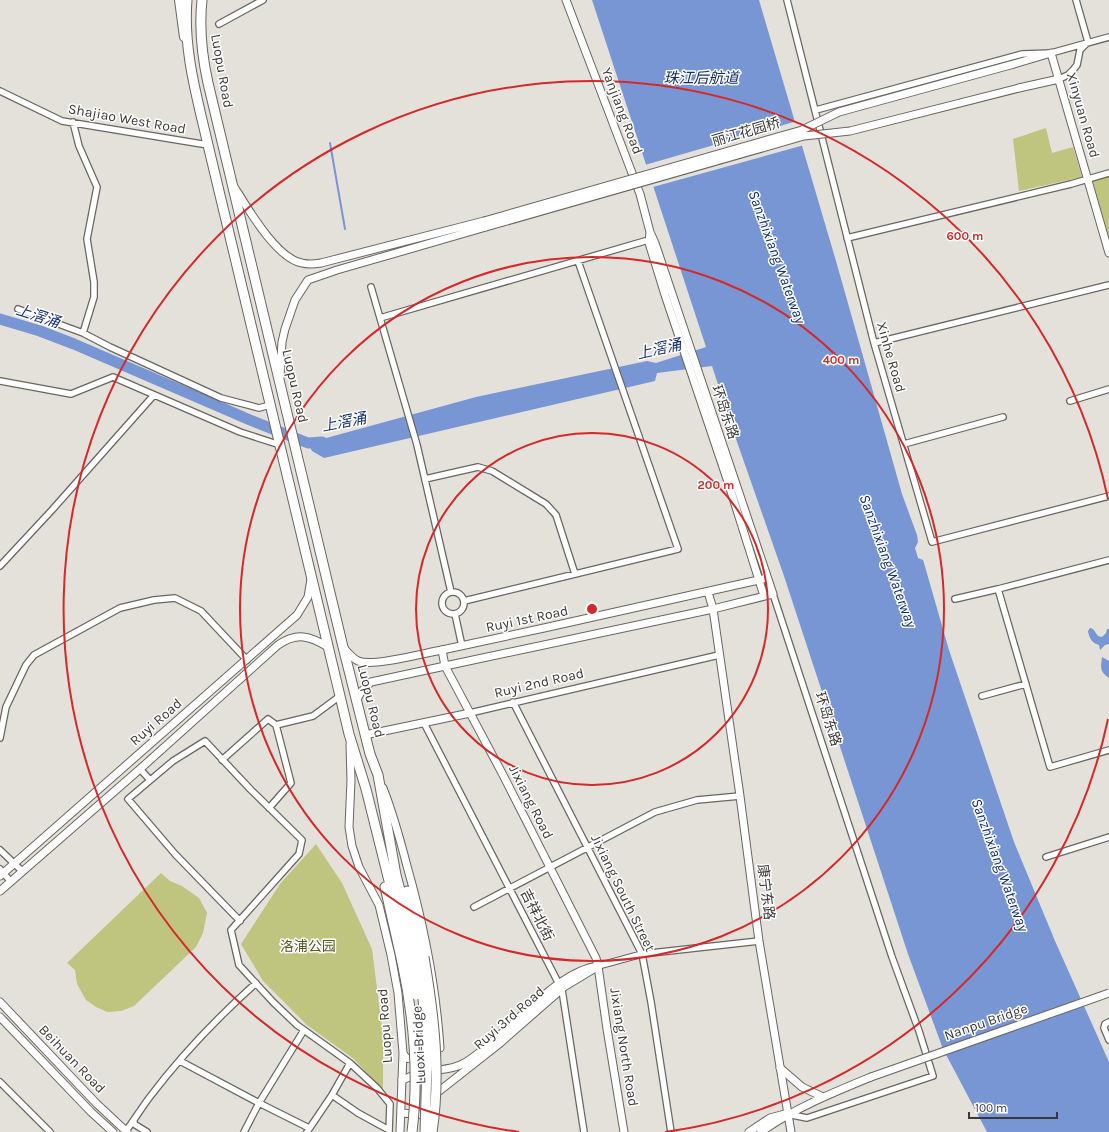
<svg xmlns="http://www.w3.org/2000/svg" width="1109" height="1132" viewBox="0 0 1109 1132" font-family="Karla,'Noto Sans SC',sans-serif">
<rect width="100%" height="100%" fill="#e4e1db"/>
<path fill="#bfc47e" d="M 1046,128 L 1052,153 L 1073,147 L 1082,177 L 1019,191 L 1013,139 Z
M 1109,173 L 1109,237 L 1092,178 Z
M 316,844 L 342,883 L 372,949 L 383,1036 L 383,1091 L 354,1059 L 307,1025 L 263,981 L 241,944 L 280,884 Z
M 161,873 L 170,881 L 182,886 L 199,898 L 207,913 L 203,933 L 196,947 L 134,1006 L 121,1011 L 107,1012 L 96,1007 L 86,1000 L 77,984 L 75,970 L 67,963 Z"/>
<path fill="#7896d4" d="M 592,0 L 759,0 L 836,261 L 902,494 L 917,535 L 918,542 L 915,548 L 918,558 L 923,560 L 924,563 L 949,650 L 1014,842 L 1055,941 L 1109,1062 L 1109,1132 L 987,1132 L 943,1049 L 908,954 L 784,576 L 736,439 L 712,366 L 657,373 L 655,381 L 324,458 L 312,451 L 308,443 L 476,397 L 647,361 L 656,363 L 706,347 Z
M 1090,628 L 1093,629 L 1098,636 L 1102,637 L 1106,633 L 1107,629 L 1109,629 L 1109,644 L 1105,645 L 1100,650 L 1099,645 C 1092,643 1089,638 1088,631 Z
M 1102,657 L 1109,661 L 1109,678 C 1099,671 1101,667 1102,657 Z"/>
<path fill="#e4e1db" d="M 797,121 L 804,145 L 653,187 L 645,165 Z"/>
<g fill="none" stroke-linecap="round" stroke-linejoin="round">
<path stroke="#7896d4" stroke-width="2" d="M 330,143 L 345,229"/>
<path stroke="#7896d4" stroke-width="11" d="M 0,319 L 40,331 L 74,344 L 250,420 L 308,443 L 322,442"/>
<g stroke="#696661" stroke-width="8">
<path id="minor" d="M 787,0 L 874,343 L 932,542 L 1109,496
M 1076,0 L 1088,42
M 219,24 L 263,0
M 1059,79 L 1068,75 L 1073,70 L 1077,65 L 1080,50 L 1086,44
M 0,91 L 62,121 L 208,145
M 816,110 L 1022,54 L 1051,53 L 1109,37
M 73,122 L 79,146 L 97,187 L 87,239 L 94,282 L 94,297 L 83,333
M 847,238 L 1071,184 L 1109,173
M 371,287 L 417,445 L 451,592
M 18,309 L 83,333 L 110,347 L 221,398 L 259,408 L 270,405
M 380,318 L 645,241
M 874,343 L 1109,285
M 0,381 L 71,394 L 113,377 L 240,432 L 280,445
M 1070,401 L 1109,389
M 904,444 L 1003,417
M 425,479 L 478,467 L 492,471 L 546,504 L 556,515 L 575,574
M 1109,560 L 998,589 L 1050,767 L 1109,750
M 0,566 L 52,510 L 154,395
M442 603a11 11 0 1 1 22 0a11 11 0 1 1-22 0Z
M 773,594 L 892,957 L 919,1031 L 933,1076 L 807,1118 L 787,1114
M 955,599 L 998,589
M 464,601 L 678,549 L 578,261
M 455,614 L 462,646
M 982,696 L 1026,684
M 513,702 L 642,954 L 651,1002 L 671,1132
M 470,713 L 719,655
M 424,723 L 562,990 L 584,1132
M 276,725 L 313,716 L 340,696
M 0,738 L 6,707 L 26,665 L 34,655 L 120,608 L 154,600 L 175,598 L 201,611 L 247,660
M 222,760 L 268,719 L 276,725 L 291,783 L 269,808
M 140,769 L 150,780
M 0,850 L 22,871
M 1046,857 L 1109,837
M 0,869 L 11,882
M 474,907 L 655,812 L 697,800 L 740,796
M 240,921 L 175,854 L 128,799 L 173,761 L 205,741 L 251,790 L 302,840 L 299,854 L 231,930 L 239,965 L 273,1002 L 297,1025 L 350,1063
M 598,966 L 642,954 L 759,941
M 1109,1022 L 1105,1024 L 1104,1028 L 1109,1040
M 180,1061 L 259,1103 L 309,1128
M 0,1082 L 50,1132
M 332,1095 L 358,1113 L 389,1130
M 134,1121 L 134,1124 L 147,1132
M 126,1131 C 134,1120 141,1109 149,1098 C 180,1057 217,1018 256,983
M 244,1132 L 259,1103 L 304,1030
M 307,1132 L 332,1095 L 350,1063 L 377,1088 L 390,1104 L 389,1132"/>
</g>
<g stroke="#696661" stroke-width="9">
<path id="tertiary" d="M 1014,64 L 1051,53 L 1109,253
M 1019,88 L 1059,79
M 235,188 C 248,209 277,259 302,263 C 309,265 315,264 321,263 L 484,221
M 650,232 L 649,243 L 665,295 L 728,482 L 764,596
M 280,377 L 282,342 L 285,329 L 295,300 L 308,280 L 337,270 L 486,227
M 708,592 L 713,609 L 740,796 L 759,941 L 791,1132
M 442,650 L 544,628 L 763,579
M 445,666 L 713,609 L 773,594 L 655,243 L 650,232 L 640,194 L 566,0
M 365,735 L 470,713
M 402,1080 C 410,1077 417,1073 425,1072 C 439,1069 454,1070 466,1062 C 506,1038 553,972 598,966
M 438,1092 L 499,1044 L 564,987 L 597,967"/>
</g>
<g stroke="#696661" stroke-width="9">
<path id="secondary" d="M 344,648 C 348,653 352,658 358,661 C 373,667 424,653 442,650 L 445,666 L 503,775 L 596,958 L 598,966 L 607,1029 L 624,1132
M 356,701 L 361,692 L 371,682 L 445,666
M 350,744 L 351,780 L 349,827 L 352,846 L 359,867 L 379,905 L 391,955 L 398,993 L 403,1053 L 400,1132
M 383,788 C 393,813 400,839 407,866 C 424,926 436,986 440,1048
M 0,876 L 297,615 L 308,597 L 311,579
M 0,891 L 140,769 L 278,645 C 297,632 310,636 328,647
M 0,1002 L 96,1103 L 127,1132
M 0,1017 L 91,1112 L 113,1132
M 403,1053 L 406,1058 C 414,1060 424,1062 431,1058
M 780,1068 L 802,1087 L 823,1097
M 401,1113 L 430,1115
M 749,1132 L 770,1118 L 785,1114
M 761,1132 C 795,1108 832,1093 871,1077"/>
</g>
<g stroke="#696661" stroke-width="10">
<path id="primary" d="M 179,0 L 184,37"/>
</g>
<g stroke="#696661" stroke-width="11">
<path id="trunk" d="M 187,0 C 183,50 197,97 208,145 L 340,696 L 349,734 L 366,789 L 409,961
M 202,0 C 199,28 202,56 208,83 L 343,647 L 370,754 L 378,775 L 396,875 L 410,929 L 416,959
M 385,887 L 402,962
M 407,891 L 424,957"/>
</g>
<use href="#minor" stroke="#fff" stroke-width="5.5"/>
<use href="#tertiary" stroke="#fff" stroke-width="7"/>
<use href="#secondary" stroke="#fff" stroke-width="7"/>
<use href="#primary" stroke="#fff" stroke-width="8"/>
<use href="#trunk" stroke="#fff" stroke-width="9"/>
<g stroke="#696661" stroke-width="9" stroke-linecap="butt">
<path id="tertiary-bridge" d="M 484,221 L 802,130 L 839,112 L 1014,64
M 486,227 L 804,136 L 850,131 L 1019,88"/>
</g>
<g stroke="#696661" stroke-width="9" stroke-linecap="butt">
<path id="secondary-bridge" d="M 871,1077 L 1109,993"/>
</g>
<g stroke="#696661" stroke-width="11" stroke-linecap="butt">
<path id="trunk-bridge" d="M 424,957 C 434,1015 441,1074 432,1132
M 416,959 L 422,989 L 426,1030 L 427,1064 L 425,1132
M 409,961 L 416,995
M 402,962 C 414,1018 419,1075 412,1132"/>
</g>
<use href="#tertiary-bridge" stroke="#fff" stroke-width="7"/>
<use href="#secondary-bridge" stroke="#fff" stroke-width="7"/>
<use href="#trunk-bridge" stroke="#fff" stroke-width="9"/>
</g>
<g fill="none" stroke="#d62828" stroke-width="2">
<circle cx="592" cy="609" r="176"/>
<circle cx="592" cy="609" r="352"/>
<path d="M1108 719A528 528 0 0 1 665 1132M519 1132A528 528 0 1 1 1108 499"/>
</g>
<g text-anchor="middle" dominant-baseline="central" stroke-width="3" stroke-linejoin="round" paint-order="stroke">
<g font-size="14" fill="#3b3937" stroke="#fff">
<text transform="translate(222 71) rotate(80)">Luopu Road</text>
<text transform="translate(622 111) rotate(69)">Yanjiang Road</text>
<text transform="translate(1083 115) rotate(74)">Xinyuan Road</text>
<text transform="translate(127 119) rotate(10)">Shajiao West Road</text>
<text transform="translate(746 132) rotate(-16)">丽江花园桥</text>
<text transform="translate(891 357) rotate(74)">Xinhe Road</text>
<text transform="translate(295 386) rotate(77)">Luopu Road</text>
<text transform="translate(725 412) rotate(71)">环岛东路</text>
<text transform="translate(527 619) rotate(-12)">Ruyi 1st Road</text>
<text transform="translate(539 683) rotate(-13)">Ruyi 2nd Road</text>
<text transform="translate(371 701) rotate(76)">Luopu Road</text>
<text transform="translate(828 719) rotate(72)">环岛东路</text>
<text transform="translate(156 722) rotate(-41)">Ruyi Road</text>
<text transform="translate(531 802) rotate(63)">Jixiang Road</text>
<text transform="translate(766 892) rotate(83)">康宁东路</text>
<text transform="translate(623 893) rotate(64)">Jixiang South Street</text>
<text transform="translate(537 915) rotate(63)">吉祥北街</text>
<text transform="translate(509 1018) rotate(-41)">Ruyi 3rd Road</text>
<text transform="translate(986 1022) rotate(-19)">Nanpu Bridge</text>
<text transform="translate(385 1026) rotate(-94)">Luopu Road</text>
<text transform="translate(419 1045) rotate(-93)">Luoxi Bridge</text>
<text transform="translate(624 1047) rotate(81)">Jixiang North Road</text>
<text transform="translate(72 1059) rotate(46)">Beihuan Road</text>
</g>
<g font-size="14" fill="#585b23" stroke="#fff">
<text x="308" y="946">洛浦公园</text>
</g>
<g font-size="15" font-style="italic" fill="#112d75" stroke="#fff">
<text x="701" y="78">珠江后航道</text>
<text transform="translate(777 257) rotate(70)">Sanzhixiang Waterway</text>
<text transform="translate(38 316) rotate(18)">上滘涌</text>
<text transform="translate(659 349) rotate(-13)">上滘涌</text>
<text transform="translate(344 422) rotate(-11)">上滘涌</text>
<text transform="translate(888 561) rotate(70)">Sanzhixiang Waterway</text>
<text transform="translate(1000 865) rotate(70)">Sanzhixiang Waterway</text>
</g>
</g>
<circle cx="592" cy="609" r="6" fill="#d62828" stroke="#fff" stroke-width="2"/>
<g font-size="12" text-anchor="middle" font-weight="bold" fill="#d62828" stroke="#fff" stroke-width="3" stroke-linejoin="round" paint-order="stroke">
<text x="965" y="240">600 m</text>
<text x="841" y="364">400 m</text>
<text x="716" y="489">200 m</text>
</g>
<path d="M969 1112v6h88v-6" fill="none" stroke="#3b3937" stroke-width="2"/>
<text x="975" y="1112" font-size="12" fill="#3b3937" stroke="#ffffff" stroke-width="3" paint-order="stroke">100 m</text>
</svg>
